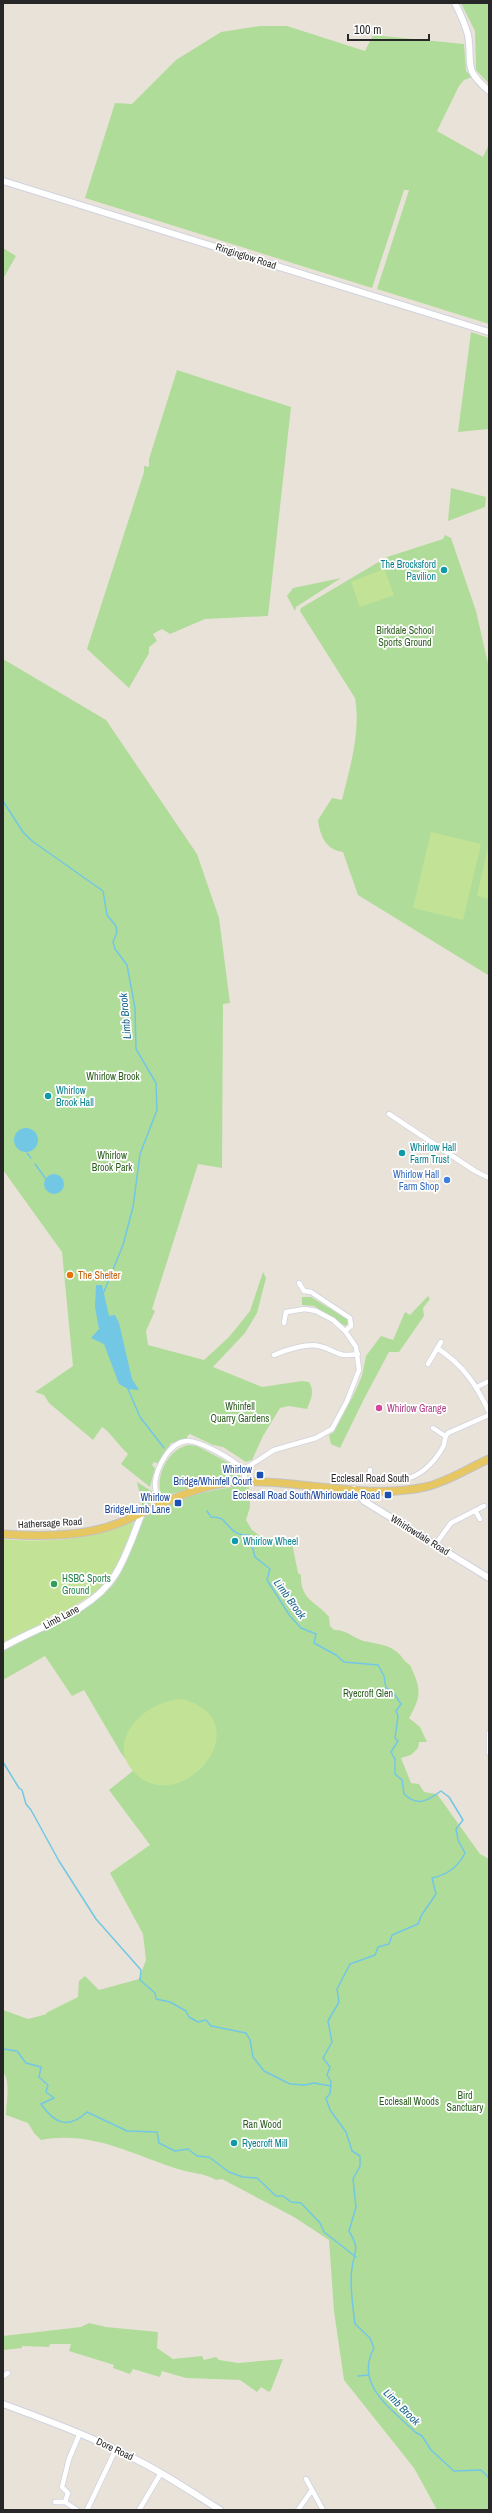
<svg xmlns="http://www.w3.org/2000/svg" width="492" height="2513" viewBox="0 0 492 2513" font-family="'Archivo Narrow',sans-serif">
<rect width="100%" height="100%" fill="#e9e2d9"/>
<path fill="#b0dc99" d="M 461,3 L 489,3 L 489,84 L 476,70 L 475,31 Z
M 260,26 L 287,26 L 365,51 L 373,35 L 464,44 L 466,71 L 472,77 L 464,80 L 459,86 L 437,131 L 483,157 L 489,144 L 489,324 L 377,289 L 409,190 L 404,190 L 372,288 L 85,198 L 115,103 L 132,104 L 176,60 L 221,32 Z
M 3,248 L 16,256 L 3,279 Z
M 471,332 L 489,338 L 489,429 L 458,432 Z
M 177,370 L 291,407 L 268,616 L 205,619 L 170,634 L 162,629 L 153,634 L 157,641 L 149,647 L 149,653 L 129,688 L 87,649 L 144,472 L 144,466 L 149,467 L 149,459 Z
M 451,488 L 486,497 L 485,507 L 448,521 Z
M 445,535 L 451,538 L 476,611 L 489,668 L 488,975 L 358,895 L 343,852 C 326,850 320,836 318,820 L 332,798 L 342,800 C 350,766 361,733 355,698 L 300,611 L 301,608 L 387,557 L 443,539 Z
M 341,578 L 296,607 L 295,611 L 287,596 L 293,588 Z
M 3,659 L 106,720 L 197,854 L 219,918 L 230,1003 L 223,1004 L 222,1168 L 198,1164 L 152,1309 L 155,1311 L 146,1331 L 148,1345 L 204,1360 L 229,1337 L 250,1311 L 263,1272 L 266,1278 L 257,1313 L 245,1333 L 213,1367 L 262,1387 L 302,1381 L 309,1382 C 315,1392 311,1399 307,1409 L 289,1406 L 280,1408 L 263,1436 L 252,1460 L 246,1462 L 223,1447 L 213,1445 L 190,1434 L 187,1436 L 188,1441 L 171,1443 L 159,1464 L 154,1462 L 152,1465 L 155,1468 L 150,1487 L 121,1464 L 128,1454 C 118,1445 113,1435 102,1427 L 93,1440 L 49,1403 L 44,1395 L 35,1392 L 73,1366 L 62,1252 L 3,1170 Z
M 428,1296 L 430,1299 L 423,1308 L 424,1316 L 399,1352 L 389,1352 L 364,1399 L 340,1448 L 331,1444 L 329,1435 L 334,1432 L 355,1392 L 362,1376 L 366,1356 L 381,1336 L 393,1340 L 405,1312 L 410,1315 Z
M 302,1297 L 311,1297 L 347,1319 L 348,1323 L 346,1326 L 342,1324 L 314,1306 L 302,1305 Z
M 189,1445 L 197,1446 L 240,1469 L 240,1477 L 201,1485 L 165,1496 L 161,1495 C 155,1475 169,1448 189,1445 Z
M 137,1482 L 153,1492 L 153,1502 L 143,1507 L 140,1507 L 142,1504 Z
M 249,1485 L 250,1507 L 246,1520 L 252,1530 L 261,1537 L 275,1537 L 292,1543 L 298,1573 L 301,1575 C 300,1600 316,1601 329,1617 L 330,1626 L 334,1630 C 347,1629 356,1641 369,1642 C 378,1644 389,1645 397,1652 C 403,1657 403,1661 410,1665 C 421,1689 422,1695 409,1718 L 420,1727 L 427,1742 L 419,1742 L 418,1748 L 411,1755 L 401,1758 L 411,1783 L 419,1784 L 424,1792 L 437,1794 L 480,1854 L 489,1859 L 489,2510 L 437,2510 L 414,2468 L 344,2380 L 334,2311 L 329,2240 L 294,2217 L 222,2179 L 216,2180 C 205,2173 190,2173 178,2169 C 132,2154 90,2130 41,2140 L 34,2133 L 28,2123 L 6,2115 C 6,2104 11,2080 3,2072 L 3,2010 L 28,2019 L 47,2014 L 46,2013 L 78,1997 L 79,1981 L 85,1976 L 99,1990 L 139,1979 L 146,1960 L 143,1934 L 110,1873 L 150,1845 L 109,1790 L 134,1770 L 121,1753 L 84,1690 L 72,1696 L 45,1656 L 3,1680 L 3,1649 C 35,1633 87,1613 111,1587 C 127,1570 130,1543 140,1524 C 154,1499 221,1488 249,1485 Z
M 89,2323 L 106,2327 L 158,2332 L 157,2348 L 173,2359 L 202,2356 L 204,2360 L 216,2357 L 219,2360 L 238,2363 L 283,2359 L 271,2390 L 269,2392 L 261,2387 L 257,2392 L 240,2380 L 186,2378 L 162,2371 L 160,2377 L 133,2369 L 130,2374 L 113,2368 L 114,2365 L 69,2351 L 71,2344 L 50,2344 L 49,2347 L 22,2346 L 22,2348 L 3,2350 L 3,2336 L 81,2327 Z"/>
<path fill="#c2e395" d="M 384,569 L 394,595 L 360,607 L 351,582 Z
M 431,832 L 481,844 L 463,920 L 413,908 Z
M 489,842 L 489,899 L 477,896 Z
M 132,1522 L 134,1523 L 120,1559 L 107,1582 L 96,1592 L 58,1616 L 54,1614 L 50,1616 L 49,1620 L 3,1643 L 3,1539 C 47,1543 91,1540 132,1522 Z
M 182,1699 C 262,1721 185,1815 138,1776 C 101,1744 144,1700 182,1699 Z"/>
<path fill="#72c7e5" d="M14 1140a12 12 0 1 1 24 0a12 12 0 1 1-24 0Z
M44 1184a10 10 0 1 1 20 0a10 10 0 1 1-20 0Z
M 96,1285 L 102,1285 L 109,1316 L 115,1315 L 119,1323 L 132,1379 L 139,1390 L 128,1389 L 119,1384 L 104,1344 L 91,1338 L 99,1329 L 95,1307 Z"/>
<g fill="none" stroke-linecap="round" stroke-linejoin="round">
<path stroke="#72c7e5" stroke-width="1.5" d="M 3,801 L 23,832 L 32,841 L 103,891 L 107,915 L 116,926 L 117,932 L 113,942 L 115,949 L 127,965 L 135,1008 L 136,1049 L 156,1083 L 157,1110 L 140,1154 L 133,1207 L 123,1245 L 103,1294
M 27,1153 L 31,1158
M 35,1164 L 46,1179
M 128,1389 L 140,1417 L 164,1448
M 207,1511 L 211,1517 C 214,1517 220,1517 223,1520 C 231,1529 236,1536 249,1535 L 255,1557 L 270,1569 L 267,1580 L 290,1616 L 301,1628 L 316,1634 L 314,1643 L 336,1655 L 344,1662 L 378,1665 L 384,1676 L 386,1688 L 393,1692 L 401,1704 L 396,1711 L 398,1716 L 395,1738 L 398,1741 L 391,1752 L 395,1759 L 395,1774 L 402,1780 L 404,1794 C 418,1807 427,1801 441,1791 L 449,1797 L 463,1820 L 456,1829 L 458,1840 L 465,1853 C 458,1867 447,1875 432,1878 L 436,1894 L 421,1916 L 418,1924 L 392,1935 L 389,1944 L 378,1947 L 375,1955 L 350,1964 L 337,1989 L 339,2002 L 328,2021 L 332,2042 L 323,2058 L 330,2067 L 327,2075 L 331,2082 L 330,2094 L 326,2098 L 330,2110 L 346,2132 L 352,2151 L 360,2156 L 360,2166 L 353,2179 L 356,2207 L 349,2231 C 360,2250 355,2248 352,2268 C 349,2285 353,2307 355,2324 L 370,2338 L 374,2348 C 354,2385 391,2408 415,2432 L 422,2436 L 431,2450 L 454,2471 L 481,2470 L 489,2478
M 3,1762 L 19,1788 L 22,1790 L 26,1804 L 31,1810 L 59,1861 L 96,1919 L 141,1970 L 140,1980 L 155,1993 L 156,1999 L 170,2002 L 186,2011 L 189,2017 L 198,2022 L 206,2020 L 211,2026 L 246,2033 L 250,2040 L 253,2057 L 264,2071 L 290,2084 L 305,2085 L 314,2083 L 331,2086
M 3,2049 L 17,2051 L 26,2063 L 41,2067 L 39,2077 L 48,2085 L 46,2092 L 54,2098 L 41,2104 C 54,2123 68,2130 87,2112 L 127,2131 L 157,2132 L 159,2143 L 175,2151 L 188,2149 L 197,2156 L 209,2157 L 229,2172 L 243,2177 L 257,2178 L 276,2196 L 283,2196 L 291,2202 L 301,2203 L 320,2223 L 324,2232 L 356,2257
M 358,2376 L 368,2375"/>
<g stroke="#cfd2df" stroke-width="6">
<path id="street" d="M 389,1114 L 475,1171 L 489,1178
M 299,1283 L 304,1291 L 311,1292 L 350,1318 L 351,1326 L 345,1331
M 437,1348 C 463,1365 476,1384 489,1412
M 274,1355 C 285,1350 308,1343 319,1346 C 337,1350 336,1358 358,1354
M 428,1364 L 441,1342
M 477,1387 L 489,1381
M 433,1428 L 445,1436
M 243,1470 L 274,1450 L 316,1438 L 332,1429 L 347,1401 L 359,1370 L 356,1347 L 345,1331 L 333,1320 L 316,1311 L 305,1309 L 286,1312 L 284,1323
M 370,1470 L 370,1477
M 365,1478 C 377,1475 388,1479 399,1479 C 418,1480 434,1463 443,1447 C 446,1442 443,1438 448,1433 L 489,1415
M 160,1503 C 157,1497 155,1490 155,1483 C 157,1467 169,1442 187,1441 C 198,1440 233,1459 241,1468 C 245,1472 245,1477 245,1482
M 476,1512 L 480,1519
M 435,1545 L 451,1523 L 484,1506
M 489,1733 L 489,1753
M 3,2376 L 8,2373
M 306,2479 L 323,2510
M 55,2502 L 65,2502 L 77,2510
M 65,2502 L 68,2493 L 62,2487 L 69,2459 L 80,2433
M 87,2510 L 116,2449
M 139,2510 L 161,2473
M 298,2510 L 312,2490"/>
</g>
<g stroke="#cfd2df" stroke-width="8">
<path id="secondary" d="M 455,3 C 460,13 465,24 468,35 C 473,64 462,68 489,91
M 3,181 L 489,332
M 354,1489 L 364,1501 L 489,1578
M 3,1647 C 39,1626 92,1612 115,1575 C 127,1556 134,1533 142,1513
M 3,2404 C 49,2421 95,2438 139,2461 C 167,2475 193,2493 220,2510"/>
</g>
<g stroke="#c3c3c3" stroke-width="9">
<path id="primary" d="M 3,1534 C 41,1537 84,1537 119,1523 C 155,1509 187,1488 226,1483 C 289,1476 363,1501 425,1487 C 448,1482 468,1468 489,1459"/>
</g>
<use href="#street" stroke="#fff" stroke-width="4.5"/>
<use href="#secondary" stroke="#fff" stroke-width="6"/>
<use href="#primary" stroke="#e6c761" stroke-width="7"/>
</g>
<g fill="#0f9aa8" stroke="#fff" stroke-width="1.5">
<circle cx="444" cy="570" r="4"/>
<circle cx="48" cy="1096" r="4"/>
<circle cx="402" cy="1153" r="4"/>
<circle cx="235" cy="1541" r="4"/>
<circle cx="234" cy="2143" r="4"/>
</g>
<circle fill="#3f7fe0" stroke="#fff" stroke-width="1.5" cx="447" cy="1180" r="4"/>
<circle fill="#e8710a" stroke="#fff" stroke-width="1.5" cx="70" cy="1275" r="4"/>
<circle fill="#d1479c" stroke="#fff" stroke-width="1.5" cx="379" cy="1408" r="4"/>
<g fill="#1a4fb4" stroke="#fff" stroke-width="1.5">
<rect x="256" y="1471" width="8" height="8" rx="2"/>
<rect x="384" y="1491" width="8" height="8" rx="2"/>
<rect x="174" y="1499" width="8" height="8" rx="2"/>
</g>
<circle fill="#2e9e5b" stroke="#fff" stroke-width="1.5" cx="54" cy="1584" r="4"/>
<g text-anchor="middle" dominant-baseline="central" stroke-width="3.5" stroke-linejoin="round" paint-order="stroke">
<g font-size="10" fill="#272727" stroke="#fff">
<text transform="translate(246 256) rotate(18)">Ringinglow Road</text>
<text x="370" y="1478">Ecclesall Road South</text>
<text transform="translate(50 1523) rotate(-3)">Hathersage Road</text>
<text transform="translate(420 1535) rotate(32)">Whirlowdale Road</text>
<text transform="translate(61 1617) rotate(-28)">Limb Lane</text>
<text transform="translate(115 2449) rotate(25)">Dore Road</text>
</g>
<g font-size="10" fill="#0d838f" stroke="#fff" text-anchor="start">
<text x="436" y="564" text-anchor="end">The Brocksford<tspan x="436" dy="12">Pavilion</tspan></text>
<text x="56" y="1090">Whirlow<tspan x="56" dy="12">Brook Hall</tspan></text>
<text x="410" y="1147">Whirlow Hall<tspan x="410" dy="12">Farm Trust</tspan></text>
<text x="243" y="1541">Whirlow Wheel</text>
<text x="242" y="2143">Ryecroft Mill</text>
</g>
<g font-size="10" fill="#2b5e1e" stroke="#fff">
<text x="405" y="630">Birkdale School<tspan x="405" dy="12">Sports Ground</tspan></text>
<text x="113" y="1076">Whirlow Brook</text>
<text x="112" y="1155">Whirlow<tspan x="112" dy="12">Brook Park</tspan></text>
<text x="240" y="1406">Whinfell<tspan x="240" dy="12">Quarry Gardens</tspan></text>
<text x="368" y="1693">Ryecroft Glen</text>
<text x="465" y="2095">Bird<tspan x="465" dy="12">Sanctuary</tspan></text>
<text x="409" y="2101">Ecclesall Woods</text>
<text x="262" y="2124">Ran Wood</text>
</g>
<g font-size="10" fill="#366cbe" stroke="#fff" text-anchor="end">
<text x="439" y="1174">Whirlow Hall<tspan x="439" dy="12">Farm Shop</tspan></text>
</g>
<g font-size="10" fill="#c56008" stroke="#fff" text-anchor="start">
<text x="78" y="1275">The Shelter</text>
</g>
<g font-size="10" fill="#b23c85" stroke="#fff" text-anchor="start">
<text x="387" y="1408">Whirlow Grange</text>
</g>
<g font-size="10" fill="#164399" stroke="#fff" text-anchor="end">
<text x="252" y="1469">Whirlow<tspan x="252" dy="12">Bridge/Whinfell Court</tspan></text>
<text x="380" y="1495">Ecclesall Road South/Whirlowdale Road</text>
<text x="170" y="1497">Whirlow<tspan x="170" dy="12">Bridge/Limb Lane</tspan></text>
</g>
<g font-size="10" fill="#27864d" stroke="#fff" text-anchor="start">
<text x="62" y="1578">HSBC Sports<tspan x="62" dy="12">Ground</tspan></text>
</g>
<g font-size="11" font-style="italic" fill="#16648c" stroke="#fff">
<text transform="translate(125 1016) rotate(-95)">Limb Brook</text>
<text transform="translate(290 1599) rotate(54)">Limb Brook</text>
<text transform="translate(402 2407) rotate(45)">Limb Brook</text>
</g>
</g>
<rect width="492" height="2513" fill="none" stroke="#272727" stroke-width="8"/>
<path d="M348 34v6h81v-6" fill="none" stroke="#272727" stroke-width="2"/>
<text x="354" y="34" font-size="12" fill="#272727" stroke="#ffffff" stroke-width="3" paint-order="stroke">100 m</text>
</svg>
